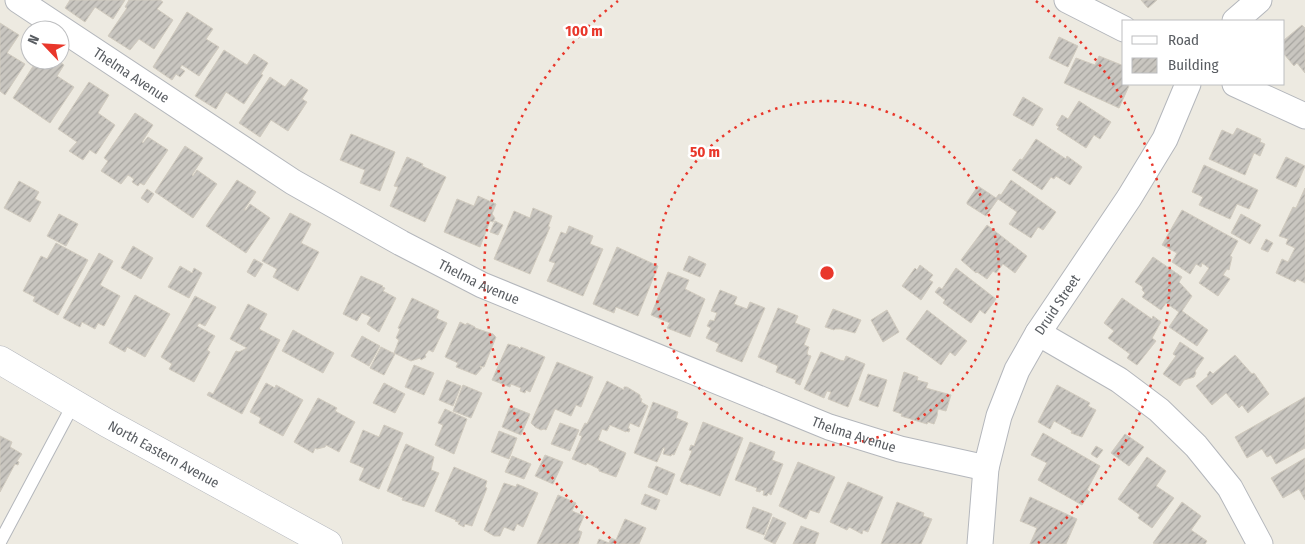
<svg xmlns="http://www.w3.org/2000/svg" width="1305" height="544" viewBox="0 0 1305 544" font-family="'Fira Sans Condensed',sans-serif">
<defs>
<pattern id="building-hatch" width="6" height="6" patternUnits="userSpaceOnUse" patternTransform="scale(1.25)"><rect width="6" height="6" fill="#c9c6c0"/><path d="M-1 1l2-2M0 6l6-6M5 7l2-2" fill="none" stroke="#a6a49f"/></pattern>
</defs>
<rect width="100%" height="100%" fill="#edeae1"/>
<path fill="url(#building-hatch)" stroke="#d1cbbf" d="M 70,0 L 125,0 L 113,19 L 95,7 L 85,22 L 65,8 Z
M 129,0 L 160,0 L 163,2 L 157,9 L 173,20 L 154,49 L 139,39 L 130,50 L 108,36 L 127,8 L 125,7 Z
M 1141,0 L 1157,0 L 1148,8 Z
M 187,12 L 213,29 L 206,39 L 219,47 L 199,76 L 182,65 L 180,68 L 185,71 L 180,77 L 176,74 L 172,80 L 153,67 Z
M 0,23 L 19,35 L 7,53 L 25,64 L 5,95 L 0,91 Z
M 1302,25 L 1305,28 L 1305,73 L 1297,63 L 1294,66 L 1284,54 L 1284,40 Z
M 1059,37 L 1078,46 L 1068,67 L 1049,58 Z
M 224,50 L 247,65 L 254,54 L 268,63 L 261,74 L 263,75 L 244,104 L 226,92 L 216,109 L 195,96 Z
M 1099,56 L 1124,66 L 1124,84 L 1129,86 L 1119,108 L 1064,83 L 1076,58 L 1095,65 Z
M 37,60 L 57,60 L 64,65 L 57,76 L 74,87 L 50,123 L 13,98 Z
M 270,77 L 285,87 L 291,79 L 308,90 L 302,99 L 307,102 L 288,131 L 271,120 L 260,137 L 239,123 Z
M 89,82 L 109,95 L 98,113 L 115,125 L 96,154 L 90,150 L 83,160 L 69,151 L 77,142 L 58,129 Z
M 1023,97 L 1043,109 L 1033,126 L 1013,115 Z
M 1079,101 L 1111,122 L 1100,139 L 1094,135 L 1086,148 L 1057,129 L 1059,127 L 1056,125 L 1062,115 L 1068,119 Z
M 135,113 L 153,125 L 142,142 L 143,143 L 148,137 L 168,150 L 144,185 L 140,183 L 138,186 L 132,182 L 134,179 L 128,175 L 121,184 L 101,171 L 108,161 L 104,158 Z
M 1237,128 L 1261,139 L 1260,142 L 1265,144 L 1260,156 L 1254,153 L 1245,175 L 1209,159 L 1222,130 L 1233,135 Z
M 351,134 L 395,152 L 380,191 L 360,183 L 365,170 L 340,160 Z
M 1036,139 L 1066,159 L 1067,156 L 1082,167 L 1070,185 L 1056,176 L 1054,179 L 1051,177 L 1042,190 L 1012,170 L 1020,159 L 1022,160 Z
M 185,146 L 203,158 L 192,175 L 193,176 L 197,170 L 217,184 L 193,218 L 155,192 Z
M 407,157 L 423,164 L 422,166 L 446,177 L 425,222 L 390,206 L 398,187 L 394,186 Z
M 1286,157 L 1305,166 L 1296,187 L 1276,178 Z
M 1204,165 L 1258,190 L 1249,209 L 1237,204 L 1230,219 L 1199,205 L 1203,197 L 1192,192 Z
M 237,180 L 256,192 L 244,210 L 246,210 L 250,204 L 270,218 L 246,253 L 206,226 Z
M 1011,180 L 1056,212 L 1043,230 L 1038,227 L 1031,238 L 1009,224 L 1017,212 L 998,199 L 986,216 L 967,204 L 967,202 L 978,186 L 996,198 L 999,194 L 1001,195 Z
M 19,181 L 39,192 L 35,199 L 41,202 L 30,222 L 4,208 Z
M 1305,188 L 1305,283 L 1297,279 L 1295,282 L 1276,273 L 1282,259 L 1288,262 L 1295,248 L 1286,244 L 1288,239 L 1279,236 L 1293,207 L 1296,208 Z
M 147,189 L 154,194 L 148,203 L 141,198 Z
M 478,196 L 496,204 L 492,214 L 495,218 L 493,222 L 490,221 L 480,247 L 444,232 L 457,199 L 474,206 Z
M 533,208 L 552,216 L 548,227 L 550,227 L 530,274 L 494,259 L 514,211 L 530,218 Z
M 1182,210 L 1238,241 L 1230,256 L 1232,257 L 1229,270 L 1227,269 L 1223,275 L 1230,279 L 1218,296 L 1199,283 L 1209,268 L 1202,263 L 1201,267 L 1196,264 L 1190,274 L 1172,262 L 1177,253 L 1162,245 Z
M 290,213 L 311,224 L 301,243 L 319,252 L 298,291 L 273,277 L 277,269 L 262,261 Z
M 59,214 L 78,224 L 66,246 L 47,236 Z
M 1241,214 L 1261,225 L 1250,244 L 1231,233 Z
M 495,221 L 503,225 L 498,235 L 490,232 Z
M 987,225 L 1027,256 L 1015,273 L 1003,264 L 996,273 L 993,271 L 987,279 L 977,272 L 976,273 L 961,260 Z
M 569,226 L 593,236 L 590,244 L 603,249 L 583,296 L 547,281 L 555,263 L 549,261 L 561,232 L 566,234 Z
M 1266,239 L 1273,243 L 1268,252 L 1261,249 Z
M 56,243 L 88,260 L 58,315 L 33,301 L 35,297 L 23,291 L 41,256 L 47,259 Z
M 133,246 L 153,258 L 141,279 L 121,268 Z
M 617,247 L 658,266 L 638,316 L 616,307 L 614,313 L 593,304 Z
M 99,253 L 113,261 L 100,285 L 120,296 L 104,326 L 98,323 L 95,329 L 82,322 L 80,327 L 63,318 Z
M 689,256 L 706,264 L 700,277 L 683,270 Z
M 1153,257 L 1182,277 L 1179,282 L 1192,296 L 1182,311 L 1208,330 L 1197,346 L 1169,327 L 1179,312 L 1166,303 L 1161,310 L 1142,297 L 1145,293 L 1142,290 L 1143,287 L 1135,282 Z
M 254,259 L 263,264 L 255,277 L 247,272 Z
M 920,265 L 933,275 L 929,280 L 933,282 L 921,300 L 902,286 L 915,268 L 917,270 Z
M 180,266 L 192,273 L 194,268 L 202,273 L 189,298 L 168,287 Z
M 956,268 L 996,299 L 985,314 L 980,310 L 971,323 L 943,303 L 945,300 L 935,292 L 939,287 L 942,289 Z
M 668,272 L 689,280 L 685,289 L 705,299 L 690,337 L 667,328 L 670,323 L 651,315 Z
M 361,276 L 383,286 L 382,287 L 385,288 L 383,291 L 396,298 L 379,332 L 367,324 L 371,317 L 362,313 L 357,321 L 343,314 Z
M 720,290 L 737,297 L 734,304 L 747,309 L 750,302 L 765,308 L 742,362 L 716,351 L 719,344 L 706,338 L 711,328 L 707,326 L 710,320 L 714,321 L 717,313 L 711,311 Z
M 135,295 L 170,314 L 145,357 L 127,347 L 125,352 L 109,343 Z
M 195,296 L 216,307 L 205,326 L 199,323 L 197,326 L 215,336 L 207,350 L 210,352 L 194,382 L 169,369 L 172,364 L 161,357 Z
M 412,298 L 439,311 L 436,318 L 447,323 L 433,352 L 429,350 L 425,355 L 426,357 L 421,360 L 420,358 L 411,361 L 394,353 L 399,340 L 396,338 L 400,329 L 398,328 Z
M 1122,298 L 1152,319 L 1153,316 L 1161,322 L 1152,338 L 1156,341 L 1137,365 L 1127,358 L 1130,354 L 1108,338 L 1114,331 L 1104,323 Z
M 248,304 L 267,314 L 259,329 L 280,340 L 242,414 L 207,395 L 209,392 L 213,394 L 236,351 L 239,352 L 247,348 L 230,339 Z
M 778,308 L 798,316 L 795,323 L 810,329 L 804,345 L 809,347 L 807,353 L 808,355 L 811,356 L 800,385 L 795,383 L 796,380 L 776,372 L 778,366 L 758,357 Z
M 833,309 L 861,320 L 855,333 L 841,329 L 835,329 L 834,330 L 825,327 Z
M 887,310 L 899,332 L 883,342 L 871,320 Z
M 927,310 L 967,341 L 955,356 L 950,352 L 941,365 L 906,339 Z
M 460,322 L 466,325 L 467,323 L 475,327 L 475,328 L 493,334 L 496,337 L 484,367 L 480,366 L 480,367 L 482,368 L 476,375 L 456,367 L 458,363 L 445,357 Z
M 293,330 L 334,353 L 323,373 L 282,351 Z
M 362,336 L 380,346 L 369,366 L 351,356 Z
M 1180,342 L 1204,358 L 1195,371 L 1196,373 L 1194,377 L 1184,380 L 1180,386 L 1163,374 L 1176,356 L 1173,354 Z
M 508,344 L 518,347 L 520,349 L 521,347 L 545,357 L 530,392 L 526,390 L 525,393 L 520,391 L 521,388 L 511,384 L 510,387 L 492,380 Z
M 381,347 L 395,354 L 384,375 L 370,368 Z
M 821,352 L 840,360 L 844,361 L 846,356 L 865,364 L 848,407 L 828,399 L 831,392 L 827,391 L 824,398 L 804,389 Z
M 1235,355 L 1252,374 L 1254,373 L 1269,394 L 1248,413 L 1242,405 L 1239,408 L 1226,393 L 1212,405 L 1196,386 L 1208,376 L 1207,375 L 1210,371 L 1213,374 Z
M 557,362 L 593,377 L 581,407 L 576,405 L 571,416 L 555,409 L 546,430 L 544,429 L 541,430 L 535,427 L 531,423 Z
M 414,365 L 434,373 L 424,395 L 405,387 Z
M 904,372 L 918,377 L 917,380 L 928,383 L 926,388 L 951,395 L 946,411 L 938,409 L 937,416 L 934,424 L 928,422 L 927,424 L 901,416 L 902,414 L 893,411 Z
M 868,374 L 887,380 L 878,407 L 859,400 Z
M 447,380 L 461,386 L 453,406 L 439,400 Z
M 607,381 L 624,390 L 624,387 L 627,387 L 640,395 L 640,398 L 642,399 L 641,402 L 648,406 L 639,427 L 630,423 L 628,428 L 630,429 L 629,432 L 626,431 L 626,432 L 610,425 L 607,431 L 602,429 L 598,440 L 626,453 L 616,477 L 599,471 L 599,469 L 587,463 L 586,465 L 572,459 L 582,436 L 579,435 L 585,423 L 587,424 Z
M 266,383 L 275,388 L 276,385 L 303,400 L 283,436 L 259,423 L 261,418 L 250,412 Z
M 384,383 L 405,394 L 395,413 L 373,403 Z
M 463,385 L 482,393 L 471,418 L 453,411 Z
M 1057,385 L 1090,403 L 1088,406 L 1096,410 L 1082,437 L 1071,433 L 1072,431 L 1054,421 L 1050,429 L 1038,422 Z
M 1305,397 L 1305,448 L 1276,464 L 1271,455 L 1267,457 L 1262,449 L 1247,458 L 1235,437 Z
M 318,398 L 337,408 L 335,411 L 355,422 L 339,452 L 326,445 L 325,447 L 317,449 L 315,448 L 313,453 L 294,442 Z
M 653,402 L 678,412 L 676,418 L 688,423 L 674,455 L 672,454 L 671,456 L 663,454 L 665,448 L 663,448 L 657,462 L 634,453 Z
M 510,406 L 530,414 L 521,435 L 502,427 Z
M 445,409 L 467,419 L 454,454 L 435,445 L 443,425 L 438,423 Z
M 703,422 L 743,438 L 720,496 L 689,484 L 688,485 L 681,482 L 680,480 L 692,451 L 689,450 L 691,445 L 694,446 Z
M 560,423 L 579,430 L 570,451 L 551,444 Z
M 384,425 L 403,433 L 379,489 L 359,480 L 364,468 L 350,462 L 363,430 L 379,437 Z
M 499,431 L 517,438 L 509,459 L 491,452 Z
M 1043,433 L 1100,466 L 1087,490 L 1090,492 L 1082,505 L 1038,480 L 1047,463 L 1031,455 Z
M 1125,434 L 1144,447 L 1129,466 L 1111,453 Z
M 0,436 L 12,442 L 10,447 L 22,454 L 17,461 L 19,462 L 18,465 L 15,464 L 0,492 Z
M 750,442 L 775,452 L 772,460 L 783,464 L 771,495 L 768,493 L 767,496 L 763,495 L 764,491 L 761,490 L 760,492 L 756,491 L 757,488 L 735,480 Z
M 406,444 L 434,457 L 431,470 L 439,473 L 424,507 L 402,500 L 403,498 L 387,491 Z
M 1096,446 L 1103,450 L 1097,458 L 1091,454 Z
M 545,455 L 563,462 L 553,484 L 535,476 Z
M 512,456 L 531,464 L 524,479 L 505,472 Z
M 1147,457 L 1166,471 L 1156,486 L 1174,498 L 1152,528 L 1138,518 L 1140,515 L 1118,499 Z
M 1305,458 L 1305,500 L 1299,489 L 1283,498 L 1271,478 Z
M 798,462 L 835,477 L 819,513 L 810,510 L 806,519 L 779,506 Z
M 656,466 L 675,474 L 667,495 L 648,487 Z
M 454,467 L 487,481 L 485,487 L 487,488 L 472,526 L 465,524 L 464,527 L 458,524 L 460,521 L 458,522 L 455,521 L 456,520 L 435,511 Z
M 848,482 L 883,497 L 868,532 L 863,530 L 862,534 L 849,527 L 847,530 L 830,522 Z
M 504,483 L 516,487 L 517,484 L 538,493 L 523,527 L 517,524 L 514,531 L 504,527 L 500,536 L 494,536 L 484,530 Z
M 645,494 L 660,500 L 656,510 L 641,504 Z
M 558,495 L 576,503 L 572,511 L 584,516 L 578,530 L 582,532 L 578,544 L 537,544 Z
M 1030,497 L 1077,519 L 1066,544 L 1030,544 L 1037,528 L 1020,521 Z
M 897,502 L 924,513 L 923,516 L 932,519 L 921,544 L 881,544 Z
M 1182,502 L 1201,516 L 1191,530 L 1207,541 L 1205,544 L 1155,544 L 1153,543 Z
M 753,507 L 772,514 L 764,535 L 746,528 Z
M 773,517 L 786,523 L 775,544 L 764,539 Z
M 625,519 L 646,528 L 639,544 L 597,544 L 599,539 L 609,543 L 611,538 L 616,540 Z
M 801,526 L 819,533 L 815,544 L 793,544 Z"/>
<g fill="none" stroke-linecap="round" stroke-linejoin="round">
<g stroke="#b4b7bc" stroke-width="14">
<path id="lane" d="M 0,542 L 74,403"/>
</g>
<g stroke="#b4b7bc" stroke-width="27">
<g id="street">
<path id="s1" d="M 18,0 L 293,182 L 401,243 L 482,285 L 829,427 L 900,449 L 986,468"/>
<path d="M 1067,0 L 1124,29"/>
<path d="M 1235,21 L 1259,0"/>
<path d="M 1235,84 L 1305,116"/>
<path d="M 1038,333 L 1119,380 L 1159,410 L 1196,446 L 1230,488 L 1260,544"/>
<path id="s2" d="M 980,544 L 986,468 L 999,416 L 1017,370 L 1038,333 L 1129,198 L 1165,139 L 1188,84"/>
</g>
</g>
<g stroke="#b5b8be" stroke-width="29">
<g id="secondary">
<path id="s3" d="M 0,360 L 107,423 L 328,544"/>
</g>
</g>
<use href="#lane" stroke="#fff" stroke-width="12"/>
<use href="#street" stroke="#fff" stroke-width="25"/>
<use href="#secondary" stroke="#fff" stroke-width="28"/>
</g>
<g fill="none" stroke="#e9372b" stroke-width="2.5" stroke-dasharray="2.5 5">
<circle cx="827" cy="273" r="172"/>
<path d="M616 543A343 343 0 0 1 618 1M1036 1A343 343 0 0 1 1038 543"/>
</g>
<g text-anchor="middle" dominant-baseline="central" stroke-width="5" stroke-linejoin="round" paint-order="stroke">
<g font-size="14" fill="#595d62" stroke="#fff">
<text stroke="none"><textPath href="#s1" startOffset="136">Thelma Avenue</textPath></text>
<text stroke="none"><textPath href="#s1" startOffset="541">Thelma Avenue</textPath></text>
<text stroke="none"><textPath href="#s2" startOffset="256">Druid Street</textPath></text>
<text stroke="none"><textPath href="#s1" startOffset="946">Thelma Avenue</textPath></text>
<text stroke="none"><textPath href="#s3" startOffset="189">North Eastern Avenue</textPath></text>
</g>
</g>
<circle cx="827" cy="273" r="8" fill="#e9372b" stroke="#fff" stroke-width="2.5"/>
<g font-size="15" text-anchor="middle" font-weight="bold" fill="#e9372b" stroke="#fff" stroke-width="5" stroke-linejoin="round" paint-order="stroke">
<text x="584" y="36">100 m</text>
<text x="705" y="157">50 m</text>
</g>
<rect x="1122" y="20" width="162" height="65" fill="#ffffff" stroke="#bdbec0"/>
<rect x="1132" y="36" width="25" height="8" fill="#ffffff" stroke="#bdbec0"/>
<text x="1168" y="45" font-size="15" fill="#595d62">Road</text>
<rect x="1132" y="58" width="25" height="15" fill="url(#building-hatch)" stroke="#bdbec0"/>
<text x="1168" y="70" font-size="15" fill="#595d62">Building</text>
<g transform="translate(45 45) rotate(295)"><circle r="24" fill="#ffffff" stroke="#bdbec0"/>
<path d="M0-4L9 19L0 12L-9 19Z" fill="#e9372b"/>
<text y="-8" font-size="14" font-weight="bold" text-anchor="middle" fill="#595d62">N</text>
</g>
</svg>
